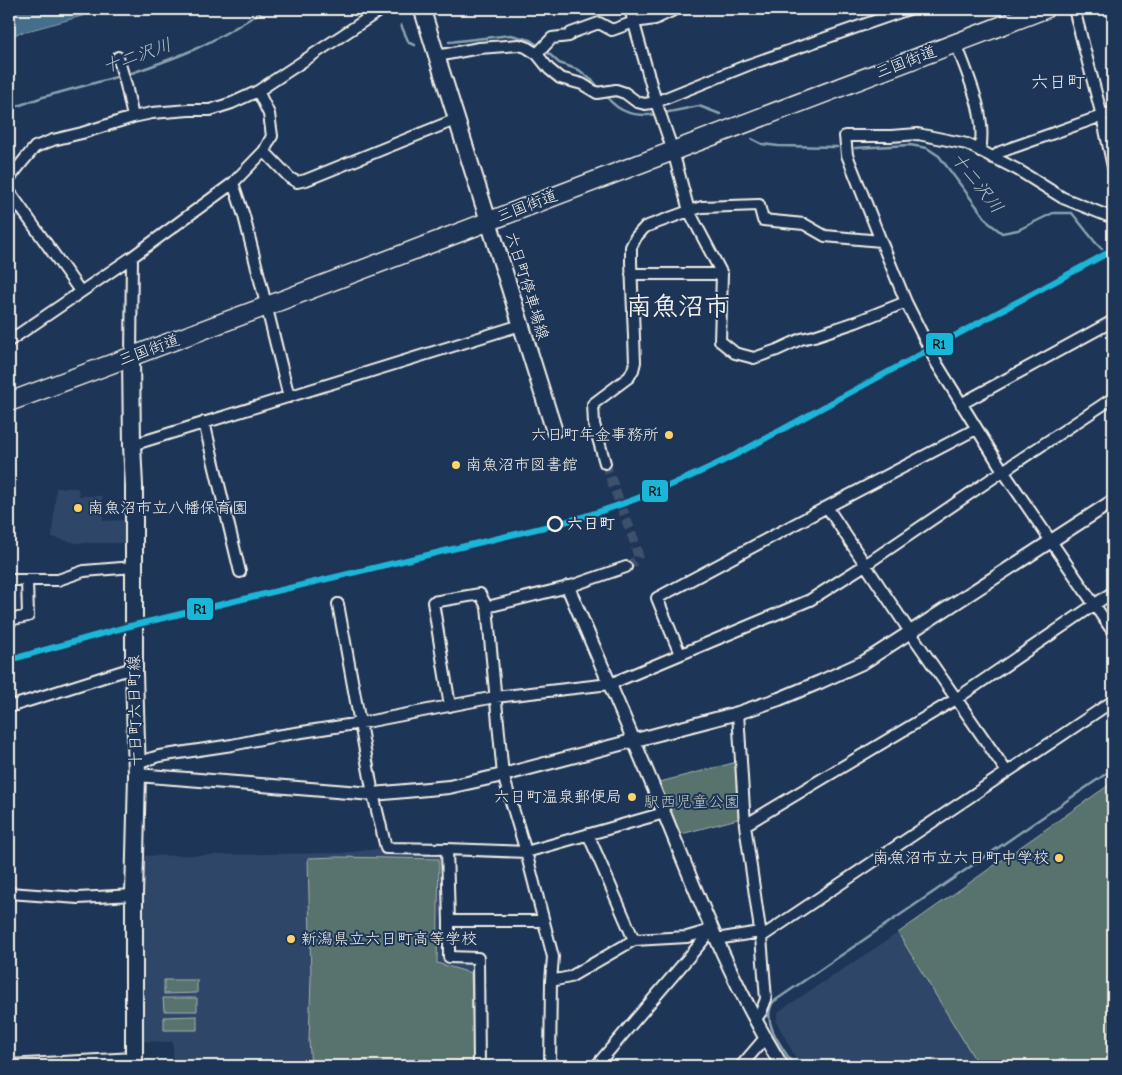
<svg xmlns="http://www.w3.org/2000/svg" width="1122" height="1075" viewBox="0 0 1122 1075" font-family="'Comic Neue','Klee One',sans-serif">
<rect width="100%" height="100%" fill="#1d3557"/>
<filter id="ink" filterUnits="userSpaceOnUse"><feTurbulence type="fractalNoise" baseFrequency=".02" numOctaves="2"/><feDisplacementMap in="SourceGraphic" scale="10" xChannelSelector="R" yChannelSelector="G"/><feConvolveMatrix kernelMatrix="1 2 1 2 8 2 1 2 1" color-interpolation-filters="sRGB"/></filter>
<g filter="url(#ink)">
<path fill="#2e4668" d="M 56,488 L 78,488 L 79,496 L 102,496 L 103,521 L 124,520 L 124,543 L 76,543 L 52,537 Z
M 1113,782 L 1113,1066 L 800,1066 L 776,1021 L 779,1011 L 898,933 Z
M 386,848 L 447,849 L 449,957 L 478,958 L 479,1066 L 173,1066 L 173,1042 L 134,1041 L 135,856 L 341,853 Z"/>
<path fill="#59726e" stroke="#a6b2ab" d="M 741,761 L 745,817 L 674,836 L 652,784 Z
M 1113,782 L 1113,1066 L 979,1066 L 898,933 Z
M 338,857 L 439,859 L 437,963 L 471,973 L 474,1066 L 311,1066 L 309,1041 L 311,977 L 308,858 Z
M 164,980 L 197,980 L 197,993 L 164,994 Z
M 163,998 L 197,998 L 197,1011 L 164,1011 Z
M 197,1016 L 197,1030 L 164,1030 L 164,1017 Z"/>
<path fill="#446e8a" stroke="#8aa2b0" d="M 9,9 L 97,9 L 82,16 L 9,36 Z"/>
<g fill="none" stroke-linecap="round" stroke-linejoin="round">
<path stroke="#8aa2b0" stroke-width="2.5" d="M 401,25 L 409,43 L 415,45
M 449,42 L 511,35 L 530,40 L 540,47
M 545,50 L 559,63 L 579,70 L 594,82 L 601,90
M 126,75 C 149,67 173,59 195,49 C 220,38 243,23 266,9
M 606,96 C 620,114 636,117 658,114
M 9,109 L 43,97 L 120,76
M 664,113 L 699,106 L 720,114
M 752,139 L 762,144 L 778,146 L 837,147
M 855,148 L 910,145 L 927,148 L 939,156 L 989,223 L 1002,233 L 1018,230 L 1053,213 L 1072,213 L 1095,242 L 1113,260
M 794,1066 C 784,1049 760,1023 773,1002 L 1113,769"/>
<path stroke="#3d516d" stroke-width="10" stroke-dasharray="10 5" stroke-linecap="butt" d="M 605,463 L 635,543 L 638,555 L 636,561 L 626,567"/>
<g stroke="#f4f1e8" stroke-width="14">
<path id="minor" d="M 1074,9 L 1102,116 L 1113,167
M 956,43 C 968,77 987,114 980,151
M 537,54 L 552,38 L 569,36 L 571,33 L 599,23 L 612,30 L 634,22 L 655,19 L 676,9
M 437,56 L 479,48 L 519,45 L 526,47 L 537,54 L 549,69 L 560,78 L 582,84 L 597,93 L 616,90 L 625,93 L 637,102 L 645,104 L 656,102 L 748,65 L 909,9
M 118,57 L 126,85 L 133,117
M 264,151 L 290,178 L 297,182 L 306,180 L 457,119
M 993,158 L 1000,152 L 1113,112
M 9,179 L 24,160 L 35,147 L 53,140 L 82,133 L 133,117 L 152,113 L 189,110 L 210,110 L 232,103 L 258,91
M 233,183 L 244,216 L 289,397
M 9,191 L 80,291
M 1113,218 L 1063,198 L 1018,170 L 967,144 L 918,134 L 891,136 L 845,136 L 847,155 L 881,241 L 906,302 L 937,364 L 1003,471 L 1113,632
M 881,241 L 825,236 L 804,224 L 763,220 L 759,205 L 702,207 L 689,211 L 722,274 L 720,341 L 735,353 L 754,358 L 777,350 L 801,339 L 814,336 L 856,322 L 906,302
M 631,274 L 722,274
M 9,341 L 132,257 L 233,183 L 264,151 L 272,136 L 269,114 L 258,91 L 382,9
M 131,356 L 132,257
M 961,404 L 1113,321
M 204,422 L 240,572
M 132,445 L 521,325
M 605,463 L 594,424 L 593,404 L 629,377 L 633,370 L 635,362 L 631,262 L 631,247 L 636,237 L 645,227 L 689,211 L 673,151 L 656,102 L 630,9
M 827,507 L 910,632 L 1007,772
M 9,580 L 58,580 L 84,571 L 134,567
M 338,604 L 373,794 L 386,848 L 447,849 L 526,852 L 664,813
M 9,620 L 28,616 L 27,580
M 680,654 L 657,598 L 827,507 L 976,429
M 450,706 L 433,602 L 480,594 L 487,607
M 9,707 L 126,670 L 134,673
M 738,713 L 745,825 L 761,937 L 766,999 L 761,1012 L 755,1020
M 136,763 L 159,756 L 232,745 L 276,736 L 361,723 L 495,697 L 610,684 L 810,600 L 865,565 L 1003,471 L 1113,398
M 745,825 L 956,699 L 1113,592
M 588,834 L 634,940
M 447,849 L 449,921 L 544,921
M 9,893 L 78,898 L 134,895
M 449,921 L 449,957 L 478,958 L 479,1066
M 761,937 L 1113,701
M 716,939 L 760,932
M 551,981 L 570,977 L 634,940 L 687,937 L 711,930
M 9,1065 L 134,1058
M 550,1066 L 551,981 L 553,957 L 526,852 L 503,775 L 487,607 L 568,587 L 626,567
M 596,1066 L 712,930
M 741,1066 L 765,1038"/>
</g>
<g stroke="#f4f1e8" stroke-width="16">
<path id="tertiary" d="M 568,587 C 600,662 633,737 664,813 C 699,899 733,987 782,1066
M 137,775 L 373,794 L 449,787 L 503,775 L 738,713 L 779,699 L 820,682 L 864,662 L 1113,501"/>
</g>
<g stroke="#f4f1e8" stroke-width="19">
<path id="secondary" d="M 422,9 L 554,430"/>
</g>
<g stroke="#f4f1e8" stroke-width="20">
<path id="primary" d="M 131,356 L 132,445 L 134,486 L 134,673 L 137,775 L 134,895 L 134,1066"/>
</g>
<g stroke="#f4f1e8" stroke-width="21">
<path id="trunk" d="M 9,402 L 267,306 L 1045,9"/>
</g>
<use href="#minor" stroke="#1d3557" stroke-width="10"/>
<use href="#tertiary" stroke="#1d3557" stroke-width="12"/>
<use href="#secondary" stroke="#1d3557" stroke-width="15"/>
<use href="#primary" stroke="#1d3557" stroke-width="16"/>
<use href="#trunk" stroke="#1d3557" stroke-width="18"/>
<g stroke="#1d3557" stroke-width="10">
<path id="rail-1" d="M 9,660 L 126,627 L 549,526 C 614,510 676,485 735,455 L 1113,250"/>
</g>
<use href="#rail-1" stroke="#1ab6d8" stroke-width="6"/>
</g>
</g>
<g fill="#ffd166" stroke="#1d3557" stroke-width="2">
<circle cx="669" cy="435" r="5"/>
<circle cx="456" cy="465" r="5"/>
<circle cx="78" cy="508" r="5"/>
<circle cx="632" cy="797" r="5"/>
<circle cx="1059" cy="858" r="5"/>
<circle cx="291" cy="939" r="5"/>
</g>
<circle fill="#1d3557" stroke="#f4f1e8" stroke-width="2.5" cx="555" cy="524" r="7"/>
<g text-anchor="middle" dominant-baseline="central" stroke-width="4" stroke-linejoin="round" paint-order="stroke">
<g font-size="16" fill="#f4f1e8" stroke="#1d3557">
<text transform="translate(906 62) rotate(-21)">三国街道</text>
<text transform="translate(527 206) rotate(-21)">三国街道</text>
<text transform="translate(527 286) rotate(73)">六日町停車場線</text>
<text transform="translate(149 350) rotate(-20)">三国街道</text>
<text transform="translate(135 711) rotate(-91)">十日町六日町線</text>
</g>
<g font-size="16" fill="#f4f1e8" stroke="#1d3557" text-anchor="end">
<text x="659" y="435">六日町年金事務所</text>
<text x="466" y="465" text-anchor="start">南魚沼市図書館</text>
<text x="88" y="508" text-anchor="start">南魚沼市立八幡保育園</text>
<text x="622" y="797">六日町温泉郵便局</text>
<text x="1049" y="858">南魚沼市立六日町中学校</text>
<text x="301" y="939" text-anchor="start">新潟県立六日町高等学校</text>
</g>
<g font-size="16" font-weight="bold" fill="#f4f1e8" stroke="#1d3557" text-anchor="start">
<text x="567" y="524">六日町</text>
</g>
<g font-size="16" fill="#bec5bd" stroke="#1d3557">
<text x="692" y="802">駅西児童公園</text>
</g>
<g font-size="18" font-style="italic" fill="#b6c3c7" stroke="#1d3557">
<text transform="translate(137 56) rotate(-19)">十二沢川</text>
<text transform="translate(977 183) rotate(52)">十二沢川</text>
</g>
<g font-size="18" fill="#f4f1e8" stroke="#1d3557">
<text x="1058" y="82">六日町</text>
</g>
<g font-size="26" font-weight="bold" fill="#f4f1e8" stroke="#1d3557">
<text x="678" y="307">南魚沼市</text>
</g>
</g>
<g stroke="#1d3557" stroke-width="2">
<rect x="925" y="332" width="29" height="24" rx="5" fill="#1ab6d8"/>
<rect x="641" y="479" width="28" height="24" rx="5" fill="#1ab6d8"/>
<rect x="186" y="597" width="28" height="24" rx="5" fill="#1ab6d8"/>
</g>
<g font-size="14" text-anchor="middle" font-weight="bold" fill="#111">
<text x="939" y="349">R1</text>
<text x="655" y="496">R1</text>
<text x="200" y="614">R1</text>
</g>
<rect width="1122" height="1075" fill="none" stroke="#1d3557" stroke-width="30"/>
<rect x="15" y="15" width="1092" height="1045" fill="none" stroke="#f4f1e8" stroke-width="2" filter="url(#ink)"/>
</svg>
